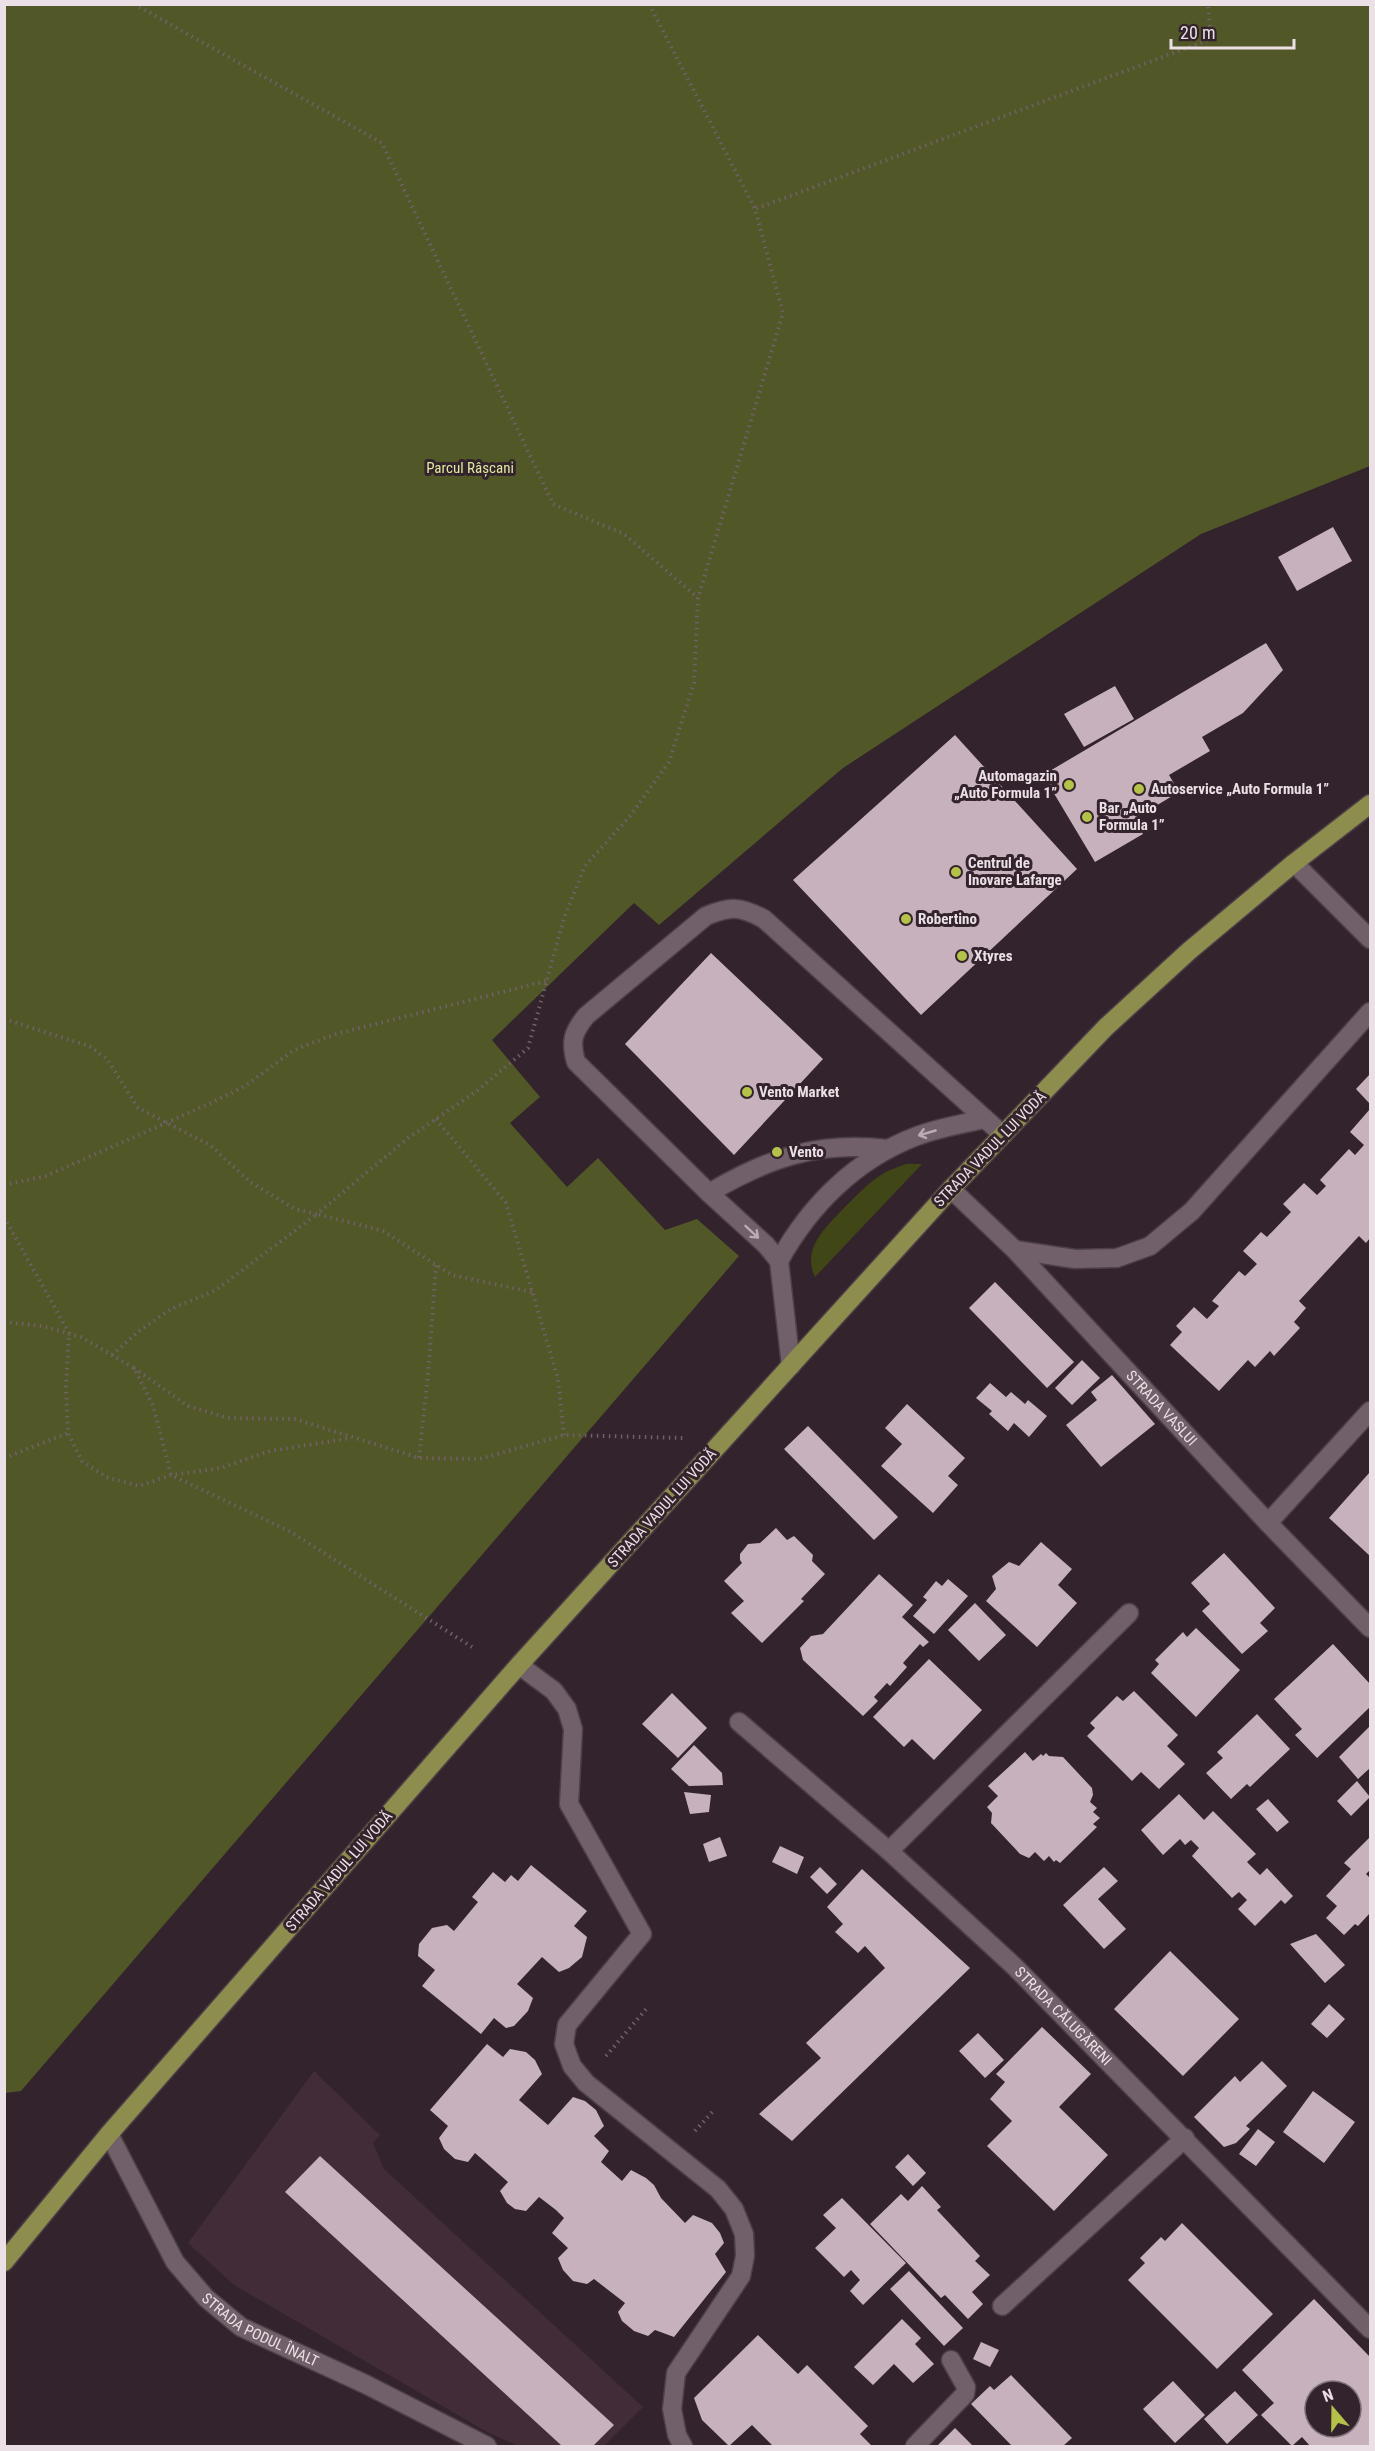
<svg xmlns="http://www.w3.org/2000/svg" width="1375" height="2451" viewBox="0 0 1375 2451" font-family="'Roboto Condensed',sans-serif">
<rect width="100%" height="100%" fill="#33232c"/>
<path fill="#412c38" d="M 314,2071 L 380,2135 L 373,2143 L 384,2169 L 643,2407 L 604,2446 L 518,2446 L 487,2432 L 234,2285 L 188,2243 Z"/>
<path fill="#404616" d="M 906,1164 L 922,1164 L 815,1277 C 801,1248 827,1226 846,1206 C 858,1194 869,1182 884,1173 C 891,1169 899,1167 906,1164 Z"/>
<path fill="#515727" d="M 5,4 L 1370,5 L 1370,466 L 1201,534 L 843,768 L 659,925 L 634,903 L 492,1040 L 540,1097 L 510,1123 L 567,1187 L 598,1158 L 665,1230 L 697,1219 L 739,1256 L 21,2091 L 5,2093 Z"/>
<path fill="#c6b1bc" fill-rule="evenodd" d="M 1333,527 L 1352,561 L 1297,591 L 1278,557 Z
M 1266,643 L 1283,670 L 1243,713 L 1202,737 L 1210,751 L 1169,775 L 1179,792 L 1134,819 L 1143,834 L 1095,862 L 1043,775 Z
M 1115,686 L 1134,719 L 1084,747 L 1064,714 Z
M 955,735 L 1077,869 L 921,1015 L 793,880 Z
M 711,953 L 823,1059 L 734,1155 L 625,1044 Z
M 1370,1074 L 1370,1104 L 1356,1089 Z
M 1370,1109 L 1370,1238 L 1366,1243 L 1359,1236 L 1299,1301 L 1306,1308 L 1294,1322 L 1300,1328 L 1274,1356 L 1270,1351 L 1255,1367 L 1248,1360 L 1219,1391 L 1170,1345 L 1182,1332 L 1176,1326 L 1194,1307 L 1207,1319 L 1219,1306 L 1212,1301 L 1239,1271 L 1245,1276 L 1257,1264 L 1243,1251 L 1261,1232 L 1267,1237 L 1291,1212 L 1283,1204 L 1304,1183 L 1317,1195 L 1326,1186 L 1320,1180 L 1349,1149 L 1355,1155 L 1364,1145 L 1350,1132 Z
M 995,1282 L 1074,1362 L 1047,1388 L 969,1308 Z
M 1082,1360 L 1100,1378 L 1072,1405 L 1055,1388 Z
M 1112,1375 L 1155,1424 L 1101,1467 L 1066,1425 L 1097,1400 L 1091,1392 Z
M 990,1383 L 1006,1397 L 1011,1392 L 1025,1404 L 1028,1400 L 1047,1416 L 1029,1437 L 1014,1423 L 1008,1431 L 989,1414 L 992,1411 L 976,1398 Z
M 907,1404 L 965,1458 L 948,1476 L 958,1485 L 933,1513 L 881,1466 L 902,1444 L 885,1428 Z
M 808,1426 L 898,1517 L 874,1540 L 784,1449 Z
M 1370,1472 L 1370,1556 L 1329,1518 Z
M 776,1528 L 787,1540 L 794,1536 L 813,1555 L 812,1561 L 825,1574 L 801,1599 L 804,1601 L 762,1643 L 731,1613 L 744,1601 L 724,1581 L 742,1563 L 740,1560 L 740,1554 L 748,1544 L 760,1543 Z
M 1041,1542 L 1072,1569 L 1058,1585 L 1077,1603 L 1037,1647 L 986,1601 L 996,1589 L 992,1576 L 1009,1562 L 1019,1566 Z
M 1224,1553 L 1275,1608 L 1260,1623 L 1268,1631 L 1242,1654 L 1202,1611 L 1210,1604 L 1191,1583 Z
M 879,1574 L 913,1605 L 902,1617 L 929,1642 L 923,1647 L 920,1644 L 903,1663 L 907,1667 L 890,1686 L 887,1683 L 874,1697 L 878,1701 L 863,1716 L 803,1660 L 800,1648 L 811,1636 L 823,1634 Z
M 948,1579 L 968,1596 L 934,1634 L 913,1616 L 927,1600 L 923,1597 L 936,1581 L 942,1586 Z
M 975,1603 L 1006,1635 L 979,1661 L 948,1630 Z
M 1196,1628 L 1240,1670 L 1196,1717 L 1151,1673 L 1159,1664 L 1155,1660 L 1183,1632 L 1187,1637 Z
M 1333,1644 L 1370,1684 L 1370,1707 L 1317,1758 L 1295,1735 L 1302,1729 L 1274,1699 Z
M 929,1659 L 982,1710 L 934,1760 L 912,1739 L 904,1747 L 873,1717 Z
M 1134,1691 L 1178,1735 L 1167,1746 L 1185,1764 L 1159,1789 L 1141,1772 L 1132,1781 L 1087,1736 L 1095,1728 L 1090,1723 L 1117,1696 L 1123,1701 Z
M 672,1693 L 707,1728 L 678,1758 L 642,1724 Z
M 1257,1714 L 1290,1749 L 1250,1787 L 1247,1784 L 1231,1799 L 1206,1773 L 1223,1758 L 1217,1752 Z
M 1370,1726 L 1370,1768 L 1358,1779 L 1339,1757 Z
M 694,1745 L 722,1773 L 723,1785 L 689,1786 L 671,1769 Z
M 1025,1752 L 1033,1761 L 1041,1754 L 1043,1756 L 1046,1753 L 1049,1756 L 1063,1757 L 1092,1788 L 1093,1795 L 1090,1802 L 1097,1808 L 1093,1812 L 1100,1818 L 1093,1824 L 1097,1827 L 1060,1863 L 1056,1860 L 1054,1862 L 1049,1856 L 1044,1861 L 1035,1852 L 1029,1858 L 1020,1854 L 991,1823 L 992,1813 L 987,1807 L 998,1796 L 988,1786 Z
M 1357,1781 L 1370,1797 L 1351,1816 L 1337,1801 Z
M 684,1792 L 711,1795 L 709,1812 L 690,1814 Z
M 1179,1794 L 1204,1820 L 1213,1811 L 1256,1854 L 1247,1862 L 1260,1875 L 1267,1868 L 1293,1896 L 1285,1904 L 1281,1900 L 1255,1926 L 1238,1909 L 1247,1900 L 1239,1892 L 1232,1898 L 1192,1856 L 1199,1848 L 1191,1840 L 1185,1845 L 1180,1839 L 1163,1855 L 1141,1830 Z
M 1268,1799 L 1289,1822 L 1277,1832 L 1256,1809 Z
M 720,1837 L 727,1856 L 709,1862 L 703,1844 Z
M 1370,1837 L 1370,1870 L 1366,1874 L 1370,1878 L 1370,1913 L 1358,1926 L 1355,1924 L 1344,1935 L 1326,1918 L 1337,1906 L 1326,1896 L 1351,1869 L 1344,1863 Z
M 780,1846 L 804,1857 L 797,1874 L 772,1862 Z
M 531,1865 L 587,1911 L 574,1926 L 587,1937 L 582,1957 L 569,1968 L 559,1972 L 542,1957 L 517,1984 L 533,1998 L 528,2011 L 514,2026 L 506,2028 L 494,2018 L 481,2034 L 422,1986 L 435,1970 L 418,1956 L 419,1944 L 432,1928 L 447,1925 L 454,1931 L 478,1902 L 472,1897 L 493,1872 L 505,1882 L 511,1875 L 518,1881 Z
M 820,1867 L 837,1884 L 827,1894 L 810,1877 Z
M 1104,1867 L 1118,1881 L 1098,1899 L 1126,1929 L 1104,1949 L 1063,1905 Z
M 862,1869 L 970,1968 L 792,2141 L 759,2114 L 821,2058 L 806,2043 L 885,1968 L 865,1946 L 858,1953 L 835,1932 L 843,1924 L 827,1907 Z
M 1316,1934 L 1345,1965 L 1325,1983 L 1290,1944 Z
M 1170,1951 L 1239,2019 L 1183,2076 L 1114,2009 Z
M 1329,2004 L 1345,2019 L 1327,2038 L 1311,2024 Z
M 1042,2027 L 1091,2074 L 1059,2107 L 1108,2155 L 1054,2211 L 987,2146 L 1012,2121 L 990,2099 L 1005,2082 L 996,2074 Z
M 978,2033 L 1004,2060 L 985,2078 L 959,2051 Z
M 487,2044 L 503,2057 L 510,2049 L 526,2052 L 535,2060 L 542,2074 L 519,2100 L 548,2125 L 573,2097 L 585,2101 L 596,2110 L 604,2126 L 594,2136 L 609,2151 L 601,2162 L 622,2181 L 631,2170 L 646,2178 L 654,2185 L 661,2198 L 685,2223 L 693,2215 L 712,2223 L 720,2233 L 724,2243 L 715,2254 L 726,2272 L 674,2337 L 655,2330 L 648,2336 L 634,2331 L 622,2321 L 618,2312 L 625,2303 L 594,2279 L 587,2284 L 573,2281 L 563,2270 L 558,2258 L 568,2248 L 552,2233 L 564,2218 L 556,2210 L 539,2197 L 526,2211 L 515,2209 L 507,2203 L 500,2191 L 508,2182 L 475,2153 L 468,2162 L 455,2159 L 444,2149 L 439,2138 L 448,2126 L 430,2110 Z
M 1262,2061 L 1287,2086 L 1246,2126 L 1250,2129 L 1236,2143 L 1224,2147 L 1194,2117 L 1235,2076 L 1240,2082 Z
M 1313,2091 L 1355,2122 L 1324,2163 L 1283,2132 Z
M 1258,2129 L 1275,2142 L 1256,2166 L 1239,2154 Z
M 908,2154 L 926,2173 L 913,2186 L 895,2167 Z
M 320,2156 L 614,2425 L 593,2446 L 562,2446 L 285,2192 Z
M 922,2186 L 941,2207 L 937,2210 L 980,2256 L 975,2261 L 990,2275 L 972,2292 L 983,2304 L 968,2319 L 945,2295 L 941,2298 L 870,2224 L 901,2194 L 908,2201 Z
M 842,2198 L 906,2263 L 863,2305 L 850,2291 L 860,2280 L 851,2270 L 844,2277 L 815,2248 L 836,2228 L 823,2215 Z
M 1182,2223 L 1273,2314 L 1217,2369 L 1128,2280 L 1145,2263 L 1140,2258 L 1161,2237 L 1165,2241 Z
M 909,2271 L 963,2328 L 944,2346 L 890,2289 Z
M 1314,2299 L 1370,2357 L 1370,2446 L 1310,2446 L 1302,2437 L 1292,2446 L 1261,2415 L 1274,2403 L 1242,2370 ZM 1315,2391 L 1351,2391 L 1351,2427 L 1315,2427 Z
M 902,2319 L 921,2338 L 915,2344 L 934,2364 L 913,2383 L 894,2364 L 873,2385 L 854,2367 Z
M 758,2335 L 798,2374 L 807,2365 L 868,2426 L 860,2434 L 872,2446 L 773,2446 L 752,2425 L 729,2446 L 702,2420 L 694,2398 Z
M 981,2342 L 999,2350 L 990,2367 L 973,2359 Z
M 1011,2375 L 1072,2438 L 1063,2446 L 1012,2446 L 971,2404 L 990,2386 L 994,2390 Z
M 1173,2381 L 1205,2415 L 1175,2443 L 1143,2409 Z
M 1235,2391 L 1258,2415 L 1227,2444 L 1204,2419 Z
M 955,2428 L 973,2446 L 937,2446 Z"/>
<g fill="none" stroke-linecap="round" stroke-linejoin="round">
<g stroke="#4c3f46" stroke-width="21">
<g id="minor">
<path d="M 1294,863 L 1370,939"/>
<path id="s1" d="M 951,1189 L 1015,1250 L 1268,1523 L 1370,1628"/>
<path d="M 709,1193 C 768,1158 818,1141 887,1149"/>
<path d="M 1015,1250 L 1075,1259 L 1117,1258 L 1150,1246 L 1192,1211 L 1370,1012"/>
<path d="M 779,1261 C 810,1205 856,1159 917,1136 C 938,1128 962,1124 984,1119"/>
<path d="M 791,1366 L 779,1261 L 766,1245 L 709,1193 L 576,1062 C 570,1042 573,1032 586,1016 L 706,916 C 731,906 740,906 764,919 L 1003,1135"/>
<path d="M 1268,1523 L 1370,1411"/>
<path d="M 519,1665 L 554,1691 L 567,1709 L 573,1729 L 569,1804 L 642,1934 L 567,2025 L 564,2044 L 572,2066 L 586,2083 L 718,2189 L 734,2209 L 744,2234 L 745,2256 L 741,2276 L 676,2373 L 672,2409 L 677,2435 L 683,2446"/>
<path id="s2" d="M 739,1722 L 889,1851 L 1015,1967 L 1370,2329"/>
<path d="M 889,1851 L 1129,1613"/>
<path id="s3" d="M 109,2134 L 175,2262 L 206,2298 L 241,2327 L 365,2384 L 487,2446"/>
<path d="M 1002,2306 L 1185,2138"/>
<path d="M 915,2446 L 965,2394 L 966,2387 L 951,2360"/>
</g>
</g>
<g stroke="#4c3f46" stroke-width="21">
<path id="major" d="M 4,2262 L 109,2134 L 519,1665 L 951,1189 L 1106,1027 L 1189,951 L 1294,863 L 1370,804"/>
</g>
<path stroke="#706169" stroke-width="4" stroke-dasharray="1.5 4.5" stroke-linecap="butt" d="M 134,4 L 382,143 L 553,504 L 624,534 L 698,598
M 649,4 L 755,209
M 4,1019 L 89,1046 L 107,1059 L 138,1108 L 210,1145 L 250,1182 L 295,1209 L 317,1214 L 408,1138 L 477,1091 L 528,1048 L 564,918 L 585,866 L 630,816 L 669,762 L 694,683 L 698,598 L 783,313 L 755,209 L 1211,39 L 1208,4
M 436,1119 L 506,1203 L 558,1379 L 564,1435
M 4,1185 L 46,1176 L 211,1103 L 245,1086 L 294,1050 L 336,1034 L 546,981
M 4,1217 L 69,1333 L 66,1387 L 68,1433 L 82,1461 L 106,1477 L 139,1486 L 171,1475 L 221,1468 L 270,1451 L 351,1438
M 4,1322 L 42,1326 L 81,1337 L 134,1368 L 153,1405 L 171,1475 L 291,1532 L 472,1647
M 112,1355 L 139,1331 L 171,1309 L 216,1290 L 317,1214 L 383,1231 L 452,1275 L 532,1292
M 134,1368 L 188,1406 L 228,1418 L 295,1419 L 419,1458 L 480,1459 L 564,1435 L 683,1438
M 4,1458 L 68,1433
M 419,1458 L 428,1375 L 436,1265
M 606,2056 L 647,2008
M 695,2131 L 714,2110"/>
<use href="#minor" stroke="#715f69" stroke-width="18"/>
<use href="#major" stroke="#8d8d4e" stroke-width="18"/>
</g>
<defs><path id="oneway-shaft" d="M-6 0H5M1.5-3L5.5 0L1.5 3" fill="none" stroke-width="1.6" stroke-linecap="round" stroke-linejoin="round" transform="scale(1.5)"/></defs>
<g stroke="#baacb4">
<use href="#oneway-shaft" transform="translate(927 1133) rotate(164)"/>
<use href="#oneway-shaft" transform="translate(752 1232) rotate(43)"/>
</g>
<g fill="#b4c24a" stroke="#33232c" stroke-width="2">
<circle cx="1069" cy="785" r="6"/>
<circle cx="1139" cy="789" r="6"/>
<circle cx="1087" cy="817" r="6"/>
<circle cx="956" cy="872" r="6"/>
<circle cx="906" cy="919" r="6"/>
<circle cx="962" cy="956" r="6"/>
<circle cx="747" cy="1092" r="6"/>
<circle cx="777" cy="1152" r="6"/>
</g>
<g text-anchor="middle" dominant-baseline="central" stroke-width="6" stroke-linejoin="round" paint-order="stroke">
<g font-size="15" fill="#deea9c" stroke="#33232c">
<text x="470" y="468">Parcul Râșcani</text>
</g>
<g font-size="15" font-weight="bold" fill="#ebe0e6" stroke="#33232c" text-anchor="start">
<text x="1057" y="776" text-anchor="end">Automagazin<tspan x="1057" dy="17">„Auto Formula 1”</tspan></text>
<text x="1151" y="789">Autoservice „Auto Formula 1”</text>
<text x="1099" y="808">Bar „Auto<tspan x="1099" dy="17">Formula 1”</tspan></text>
<text x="968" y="863">Centrul de<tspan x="968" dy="17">Inovare Lafarge</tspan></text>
<text x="918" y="919">Robertino</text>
<text x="974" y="956">Xtyres</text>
<text x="759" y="1092">Vento Market</text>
<text x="789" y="1152">Vento</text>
</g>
<g font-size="15" fill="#ebe0e6" stroke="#33232c">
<text transform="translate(990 1149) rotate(-46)">STRADA VADUL LUI VODĂ</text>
<text stroke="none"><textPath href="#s1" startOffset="304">STRADA VASLUI</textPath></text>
<text transform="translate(662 1508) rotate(-48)">STRADA VADUL LUI VODĂ</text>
<text transform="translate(339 1871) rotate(-49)">STRADA VADUL LUI VODĂ</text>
<text stroke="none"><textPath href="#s2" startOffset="438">STRADA CĂLUGĂRENI</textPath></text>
<text stroke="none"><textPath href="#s3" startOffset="255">STRADA PODUL ÎNALT</textPath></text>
</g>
</g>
<rect width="1375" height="2451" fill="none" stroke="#ebe0e6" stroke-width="12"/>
<g transform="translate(1333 2409) rotate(340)"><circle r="28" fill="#33232c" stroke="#7d6f76" stroke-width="1.5"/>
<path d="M0-4.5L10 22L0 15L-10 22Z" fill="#b4c24a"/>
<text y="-9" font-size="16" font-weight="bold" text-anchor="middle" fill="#ebe0e6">N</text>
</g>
<path d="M1171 39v9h123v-9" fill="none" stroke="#ebe0e6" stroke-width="3"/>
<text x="1180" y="39" font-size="18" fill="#ebe0e6" stroke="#33232c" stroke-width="4.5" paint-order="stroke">20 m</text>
</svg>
